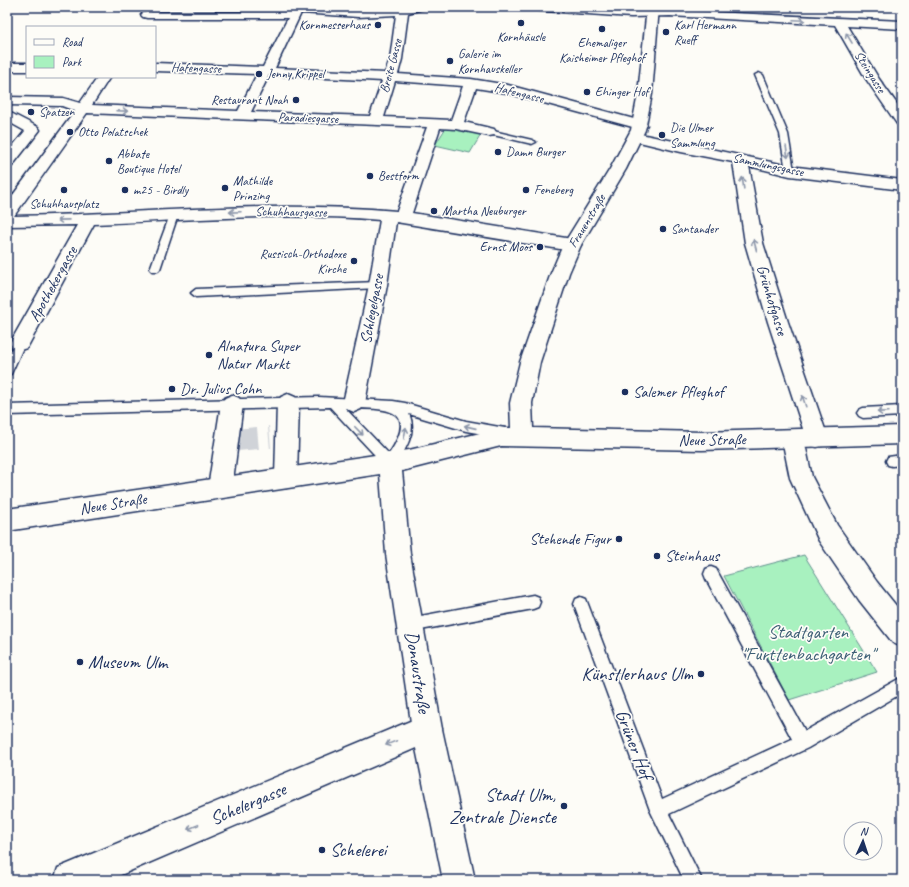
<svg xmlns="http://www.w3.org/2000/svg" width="909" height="887" viewBox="0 0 909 887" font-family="Caveat,sans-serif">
<rect width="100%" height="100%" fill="#fdfcf7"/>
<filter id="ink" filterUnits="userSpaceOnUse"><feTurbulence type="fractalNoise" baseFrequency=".025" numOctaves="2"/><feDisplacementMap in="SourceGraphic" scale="8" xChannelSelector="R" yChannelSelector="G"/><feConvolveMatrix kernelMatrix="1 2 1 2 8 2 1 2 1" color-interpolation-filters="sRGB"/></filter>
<g filter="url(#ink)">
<path fill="#a8f1bf" stroke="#62908e" d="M 447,126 L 482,133 L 470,153 L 435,145 Z
M 804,555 L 877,672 L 789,700 L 724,576 Z"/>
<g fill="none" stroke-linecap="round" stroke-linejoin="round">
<path stroke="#d0d3d8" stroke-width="22" stroke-dasharray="22 11" stroke-linecap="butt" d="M 236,440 L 270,437"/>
<g stroke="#1b2f5e" stroke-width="3">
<path id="lane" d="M 759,73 L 763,75 L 788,134 L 794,171 L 793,173 L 787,173 L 786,171 L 780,134 L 755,75 Z
M 486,130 L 489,130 L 532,140 L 536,142 L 532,144 L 489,134 L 486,134 Z
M 174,212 L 178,215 L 160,269 L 158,271 L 152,271 L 150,269 L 170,215 Z
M 378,282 L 383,285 L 378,288 L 196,297 L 191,293 L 196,289 Z
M 20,339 L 24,340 L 25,343 L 11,374 L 7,375 L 7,359 L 16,340 Z
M 319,397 L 393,401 L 405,403 L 466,421 L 505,428 L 509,429 L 511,433 L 509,437 L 505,438 L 466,431 L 409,414 C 418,432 404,452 394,467 L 390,468 L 386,467 L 330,407 L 7,415 L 7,405 ZM 345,408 C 380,409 422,404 389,454 Z
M 902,406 L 902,416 L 863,418 L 859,416 L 857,413 L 859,410 L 863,408 Z
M 902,455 L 902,465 L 892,466 L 888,465 L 886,461 L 888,457 Z
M 711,567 L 716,569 L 805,731 L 902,677 L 902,693 L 808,748 L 669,814 L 702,880 L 684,880 L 650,810 L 574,604 L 576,599 L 581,597 L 586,599 L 662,799 L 792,739 L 706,579 L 704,574 L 706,569 Z
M 533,595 L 538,597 L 540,602 L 538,607 L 533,609 L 410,632 L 405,630 L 403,625 L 405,620 L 410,618 Z"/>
</g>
<g stroke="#1b2f5e" stroke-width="3">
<path id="street" d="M 291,7 L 358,11 L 425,7 L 423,9 L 408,13 L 402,59 L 398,74 L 471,79 L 508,85 L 645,122 L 647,125 L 645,128 L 640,129 L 507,93 L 476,88 L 464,122 L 494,129 L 496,132 L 494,135 L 489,136 L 456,129 L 440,128 L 412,213 L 572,239 L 578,241 L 581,245 L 578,249 L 572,251 L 396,222 L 387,285 L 365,403 L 361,409 L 354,412 L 347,409 L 343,403 L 369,285 L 380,220 C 286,212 188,220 94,224 L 27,348 L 20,350 L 13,348 L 10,343 L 77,225 L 7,226 L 7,203 L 75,111 L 62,106 L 7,105 L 7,97 L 63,98 L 80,103 L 98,77 L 110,77 L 92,105 L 238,111 L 257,74 L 155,71 L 155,63 L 263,67 L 288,18 L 147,18 L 143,17 L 141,15 L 143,13 L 147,12 L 290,12 ZM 301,13 L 358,17 L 396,15 L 390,59 L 385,73 L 275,68 ZM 269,75 L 382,81 L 370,116 L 251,112 ZM 395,81 L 463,86 L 451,120 L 384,117 ZM 87,113 L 427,127 L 397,211 C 270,200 142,214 14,216 Z
M 524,7 L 579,7 L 631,11 L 670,10 L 902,21 L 902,29 L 847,26 L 879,79 L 902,111 L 902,125 L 897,124 L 866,79 L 835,25 L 670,16 L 631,17 L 530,10 Z
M 7,63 L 27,63 L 27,71 L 7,71 Z
M 7,111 L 38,127 L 40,130 L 12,166 L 7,168 L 7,153 L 25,131 L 7,121 Z
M 636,133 L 790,166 L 902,180 L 902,190 L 790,176 L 749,166 L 763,243 L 788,322 L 828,438 L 825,445 L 817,447 L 809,445 L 806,438 L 768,322 L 745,243 L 733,162 L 681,152 L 631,140 L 629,137 L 631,134 Z
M 288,394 L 295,397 L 299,403 L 297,478 L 294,485 L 286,488 L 278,485 L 275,478 L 277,403 L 281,397 Z
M 232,395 L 239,398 L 243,404 L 232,488 L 228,495 L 220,498 L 212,495 L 208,488 L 221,404 L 225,398 Z
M 793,430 L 801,432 L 804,439 L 812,477 L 837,525 L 877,582 L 902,613 L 902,647 L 893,643 L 859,600 L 819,541 L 790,478 L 782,439 L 785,432 Z
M 427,714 L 437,719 L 442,729 L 437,739 L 109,880 L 54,880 L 58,868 Z"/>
</g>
<g stroke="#1b2f5e" stroke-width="3">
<path id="secondary" d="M 647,7 L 659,7 L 652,94 L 645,130 L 626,169 L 581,245 L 569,273 L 540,362 L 532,403 L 533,428 L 702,432 L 902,426 L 902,444 L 702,450 L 501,446 L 402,471 L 410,554 L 442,729 L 475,880 L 443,880 L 412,729 L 386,554 L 380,474 L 7,531 L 7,509 L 409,450 L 501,428 L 511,428 L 510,403 L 520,362 L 551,273 L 563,245 L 610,169 L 631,130 L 638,94 Z"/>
</g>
<use href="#lane" fill="#fdfcf7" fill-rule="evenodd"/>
<use href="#street" fill="#fdfcf7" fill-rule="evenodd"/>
<use href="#secondary" fill="#fdfcf7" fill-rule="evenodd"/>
</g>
<defs><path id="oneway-shaft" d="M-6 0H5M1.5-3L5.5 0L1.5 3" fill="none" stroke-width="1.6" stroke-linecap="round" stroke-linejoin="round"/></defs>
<g stroke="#8c96aa">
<use href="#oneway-shaft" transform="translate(799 20) rotate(3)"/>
<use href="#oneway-shaft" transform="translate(849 38) rotate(-121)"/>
<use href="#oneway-shaft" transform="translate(122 111) rotate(2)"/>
<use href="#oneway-shaft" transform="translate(787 152) rotate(81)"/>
<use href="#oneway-shaft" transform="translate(743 183) rotate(-98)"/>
<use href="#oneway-shaft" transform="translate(235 212) rotate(178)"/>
<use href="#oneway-shaft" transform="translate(63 220) rotate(179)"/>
<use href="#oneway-shaft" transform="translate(755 245) rotate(-105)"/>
<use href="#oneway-shaft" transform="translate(804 401) rotate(-108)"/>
<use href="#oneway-shaft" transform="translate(883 412) rotate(178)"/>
<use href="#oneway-shaft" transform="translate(470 427) rotate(-167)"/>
<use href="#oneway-shaft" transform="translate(359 431) rotate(46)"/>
<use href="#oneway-shaft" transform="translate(405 433) rotate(-80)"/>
<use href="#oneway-shaft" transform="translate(391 743) rotate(158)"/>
<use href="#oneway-shaft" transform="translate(193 827) rotate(157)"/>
</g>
</g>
<g fill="#1b2f5e" stroke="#fdfcf7" stroke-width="1.5">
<circle cx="521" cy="23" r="4"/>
<circle cx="378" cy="25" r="4"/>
<circle cx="602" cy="29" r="4"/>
<circle cx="666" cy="32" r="4"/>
<circle cx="450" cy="61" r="4"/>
<circle cx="259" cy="74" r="4"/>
<circle cx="587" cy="92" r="4"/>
<circle cx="296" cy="100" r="4"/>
<circle cx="31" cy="112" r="4"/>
<circle cx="70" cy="132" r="4"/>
<circle cx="662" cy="135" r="4"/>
<circle cx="498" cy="152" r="4"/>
<circle cx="109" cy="161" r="4"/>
<circle cx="370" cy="176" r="4"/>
<circle cx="225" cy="188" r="4"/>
<circle cx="64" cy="190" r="4"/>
<circle cx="125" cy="190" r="4"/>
<circle cx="526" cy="190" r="4"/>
<circle cx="434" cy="211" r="4"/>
<circle cx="663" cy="229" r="4"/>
<circle cx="540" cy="247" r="4"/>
<circle cx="354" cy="261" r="4"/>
<circle cx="209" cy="355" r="4"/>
<circle cx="172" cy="389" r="4"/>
<circle cx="625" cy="392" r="4"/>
<circle cx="619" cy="539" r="4"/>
<circle cx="657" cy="556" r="4"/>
<circle cx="80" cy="662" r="4"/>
<circle cx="701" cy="674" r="4"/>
<circle cx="564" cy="806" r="4"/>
<circle cx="322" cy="850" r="4"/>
</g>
<g text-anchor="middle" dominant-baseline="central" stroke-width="3.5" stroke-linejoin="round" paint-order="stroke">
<g font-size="13" fill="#1b2f5e" stroke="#fdfcf7" text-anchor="start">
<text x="370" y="25" text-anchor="end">Kornmesserhaus</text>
<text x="674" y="25">Karl Hermann<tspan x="674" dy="15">Rueff</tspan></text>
<text x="521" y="37" text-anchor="middle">Kornhäusle</text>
<text x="602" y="43" text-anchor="middle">Ehemaliger<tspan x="602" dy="15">Kaisheimer Pfleghof</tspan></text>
<text x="458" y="54">Galerie im<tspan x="458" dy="15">Kornhauskeller</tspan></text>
<text x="267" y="74">Jenny Krippel</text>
<text x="595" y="92">Ehinger Hof</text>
<text x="288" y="100" text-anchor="end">Restaurant Noah</text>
<text x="39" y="112">Spatzen</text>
<text x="670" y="128">Die Ulmer<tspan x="670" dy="15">Sammlung</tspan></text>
<text x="78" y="132">Otto Polatschek</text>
<text x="506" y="152">Damn Burger</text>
<text x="117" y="154">Abbate<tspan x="117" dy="15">Boutique Hotel</tspan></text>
<text x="378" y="176">Bestform</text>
<text x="233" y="181">Mathilde<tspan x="233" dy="15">Prinzing</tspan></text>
<text x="133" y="190">m25 - Birdly</text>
<text x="534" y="190">Feneberg</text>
<text x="64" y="204" text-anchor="middle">Schuhhausplatz</text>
<text x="442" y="211">Martha Neuburger</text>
<text x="671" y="229">Santander</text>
<text x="532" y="247" text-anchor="end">Ernst Moos</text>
<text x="346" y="254" text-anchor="end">Russisch-Orthodoxe<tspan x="346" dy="15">Kirche</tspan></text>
</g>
<g font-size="13" fill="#1b2f5e" stroke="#fdfcf7">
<text transform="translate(391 66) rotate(-75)">Breite Gasse</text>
<text transform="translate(196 68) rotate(2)">Hafengasse</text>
<text transform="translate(870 72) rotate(58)">Steingasse</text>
<text transform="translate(519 93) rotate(14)">Hafengasse</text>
<text transform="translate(308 118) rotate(2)">Paradiesgasse</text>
<text transform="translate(768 165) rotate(12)">Sammlungsgasse</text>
<text transform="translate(291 212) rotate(1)">Schuhhausgasse</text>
<text transform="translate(587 221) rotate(-59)">Frauenstraße</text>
</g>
<g font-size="16" fill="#1b2f5e" stroke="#fdfcf7">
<text transform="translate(53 284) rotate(-61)">Apothekergasse</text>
<text transform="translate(772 300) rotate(73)">Grünhofgasse</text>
<text transform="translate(372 309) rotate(-79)">Schlegelgasse</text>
<text transform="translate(712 440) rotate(-1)">Neue Straße</text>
<text transform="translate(113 504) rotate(-9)">Neue Straße</text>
</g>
<g font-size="16" fill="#1b2f5e" stroke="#fdfcf7" text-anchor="start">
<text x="217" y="346">Alnatura Super<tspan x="217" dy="18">Natur Markt</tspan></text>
<text x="180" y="389">Dr. Julius Cohn</text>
<text x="633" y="392">Salemer Pfleghof</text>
<text x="611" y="539" text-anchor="end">Stehende Figur</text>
<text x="665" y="556">Steinhaus</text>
</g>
<g font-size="19" fill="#3e6076" stroke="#fdfcf7">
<text x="808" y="632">Stadtgarten<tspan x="808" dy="22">"Furttenbachgarten"</tspan></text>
</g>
<g font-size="19" fill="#1b2f5e" stroke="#fdfcf7" text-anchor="start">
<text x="88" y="662">Museum Ulm</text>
<text x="693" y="674" text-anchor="end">Künstlerhaus Ulm</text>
<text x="556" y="795" text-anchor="end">Stadt Ulm,<tspan x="556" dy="22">Zentrale Dienste</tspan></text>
<text x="330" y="850">Schelerei</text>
</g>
<g font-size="19" fill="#1b2f5e" stroke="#fdfcf7">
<text transform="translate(418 672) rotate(81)">Donaustraße</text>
<text transform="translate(634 744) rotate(69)">Grüner Hof</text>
<text transform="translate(248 804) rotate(-23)">Schelergasse</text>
</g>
</g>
<rect width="909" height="887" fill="none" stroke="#fdfcf7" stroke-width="24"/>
<rect x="12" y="12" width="885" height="863" fill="none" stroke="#1b2f5e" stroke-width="1.5" filter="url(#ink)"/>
<rect x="26" y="26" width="130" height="52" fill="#fdfcf7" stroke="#a3aaba"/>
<rect x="34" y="39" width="20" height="6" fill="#fdfcf7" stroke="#a3aaba"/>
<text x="62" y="46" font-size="12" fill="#1b2f5e">Road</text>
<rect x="34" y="56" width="20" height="12" fill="#a8f1bf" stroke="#a3aaba"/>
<text x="62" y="66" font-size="12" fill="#1b2f5e">Park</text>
<g transform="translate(863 841) rotate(3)"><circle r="19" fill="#fdfcf7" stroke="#a3aaba"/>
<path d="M0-3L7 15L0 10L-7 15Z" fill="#1b2f5e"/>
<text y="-6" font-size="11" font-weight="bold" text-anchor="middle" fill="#1b2f5e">N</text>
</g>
</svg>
